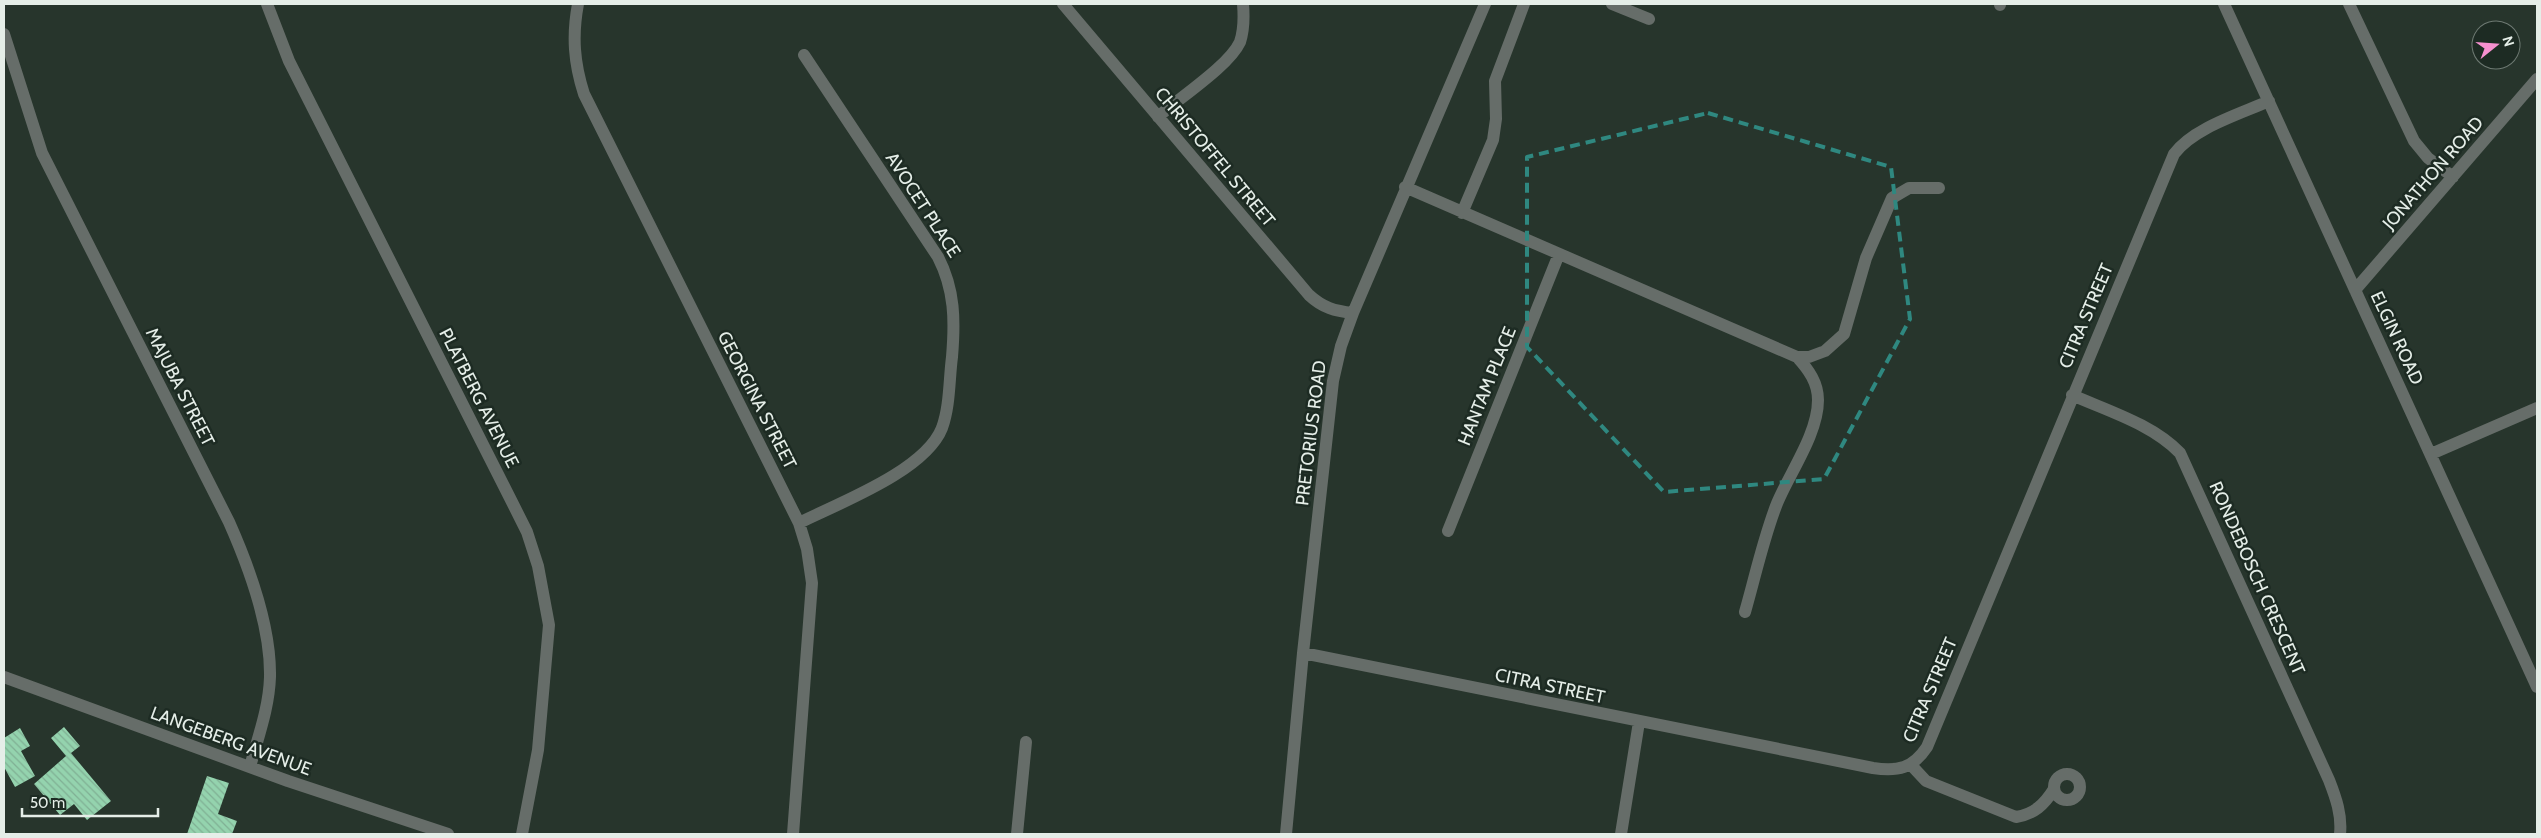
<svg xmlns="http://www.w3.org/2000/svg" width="2541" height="838" viewBox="0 0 2541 838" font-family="Cabin,sans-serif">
<defs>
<pattern id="building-back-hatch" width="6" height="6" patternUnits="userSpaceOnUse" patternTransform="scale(1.25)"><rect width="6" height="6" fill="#94d3ae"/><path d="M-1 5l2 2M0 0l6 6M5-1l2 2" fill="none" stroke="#80b094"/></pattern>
</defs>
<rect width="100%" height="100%" fill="#27352c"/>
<path fill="url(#building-back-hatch)" d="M 64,727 L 80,746 L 71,753 L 111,801 L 87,820 L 74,804 L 60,815 L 34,784 L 66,756 L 51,738 Z
M 20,728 L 30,746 L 21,751 L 35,776 L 15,787 L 4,767 L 4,738 Z
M 207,776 L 229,783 L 218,814 L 237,821 L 232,834 L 187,834 Z"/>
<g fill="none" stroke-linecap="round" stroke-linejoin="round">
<path stroke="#666d69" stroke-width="12" d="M 267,4 L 289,61 L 515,508 L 527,532 L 538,566 L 549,625 L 538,750 L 522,834
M 578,4 C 572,36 574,63 584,94 L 799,523 L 807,549 L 812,583 L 793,834
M 1063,4 L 1309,295 C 1323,308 1335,311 1353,313
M 1612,4 L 1649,19
M 2000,4 L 2000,5
M 2224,4 L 2537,687
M 2349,4 L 2414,141 L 2428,158 L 2453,177
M 4,34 L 42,153 L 229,522 C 249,567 271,626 270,677 C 269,708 258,737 250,767
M 1158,117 C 1179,98 1229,66 1240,42 C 1244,30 1244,16 1243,4
M 1405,187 L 1797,357 C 1809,370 1818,383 1818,400 C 1818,435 1788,475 1776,506 C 1763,540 1755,577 1745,612
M 1462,213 L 1493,140 L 1496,119 L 1495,81 L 1524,4
M 2355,290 L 2537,79
M 1797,357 L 1809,357 L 1825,351 L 1844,334 L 1866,258 L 1892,198 L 1909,188 L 1939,188
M 2072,395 C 2108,411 2152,424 2180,453 L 2329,780 C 2336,798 2342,815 2340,834
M 2431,454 L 2537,408
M 799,523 C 839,503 925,471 942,428 C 950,406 949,380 952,357 C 955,321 955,290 938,257 L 804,55
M 1448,531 L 1559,254
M 1303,653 L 1873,768 C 1898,772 1913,768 1927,747 L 2174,154 C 2193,128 2240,114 2269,101
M 4,677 L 288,781 L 448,834
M 1911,765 L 1926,781 L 2016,817 C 2034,814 2044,805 2054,789
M2054 787a13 13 0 1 1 26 0a13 13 0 1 1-26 0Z
M 1017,834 L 1026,742
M 1286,834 L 1303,653 L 1333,381 L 1341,346 L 1353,313 L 1485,4
M 1621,834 L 1639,722"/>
</g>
<path fill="none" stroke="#2f8880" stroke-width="4" stroke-dasharray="10 6" stroke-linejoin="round" d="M 1708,113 L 1891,167 L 1910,319 L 1824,479 L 1664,492 L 1527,347 L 1527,157 Z"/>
<g text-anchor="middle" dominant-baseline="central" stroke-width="5" stroke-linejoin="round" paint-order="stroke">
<g font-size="18" fill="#e5eee8" stroke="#1d2b23">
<text transform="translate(1215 157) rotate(50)">CHRISTOFFEL STREET</text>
<text transform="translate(2433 173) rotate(-49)">JONATHON ROAD</text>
<text transform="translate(923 205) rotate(57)">AVOCET PLACE</text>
<text transform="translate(2086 316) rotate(-67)">CITRA STREET</text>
<text transform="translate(2397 338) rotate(65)">ELGIN ROAD</text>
<text transform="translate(1487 386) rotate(-68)">HANTAM PLACE</text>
<text transform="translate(180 387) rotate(63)">MAJUBA STREET</text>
<text transform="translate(479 398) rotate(63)">PLATBERG AVENUE</text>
<text transform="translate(757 400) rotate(63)">GEORGINA STREET</text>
<text transform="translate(1311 433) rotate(-83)">PRETORIUS ROAD</text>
<text transform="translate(2257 578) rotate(66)">RONDEBOSCH CRESCENT</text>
<text transform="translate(1550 686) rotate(12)">CITRA STREET</text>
<text transform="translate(1930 690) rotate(-67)">CITRA STREET</text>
<text transform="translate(231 741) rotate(20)">LANGEBERG AVENUE</text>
</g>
</g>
<rect width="2541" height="838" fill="none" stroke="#e5eee8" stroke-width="10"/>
<g transform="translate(2496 45) rotate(73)"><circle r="24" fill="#1d2b23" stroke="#6d7972"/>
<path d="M0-4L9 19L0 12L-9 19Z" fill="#f690cf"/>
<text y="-8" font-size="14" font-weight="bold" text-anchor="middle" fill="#e5eee8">N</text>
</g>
<path d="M22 808v8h136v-8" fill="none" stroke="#e5eee8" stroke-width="2.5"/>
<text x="30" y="808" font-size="15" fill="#e5eee8" stroke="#1d2b23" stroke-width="4" paint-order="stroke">50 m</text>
</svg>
